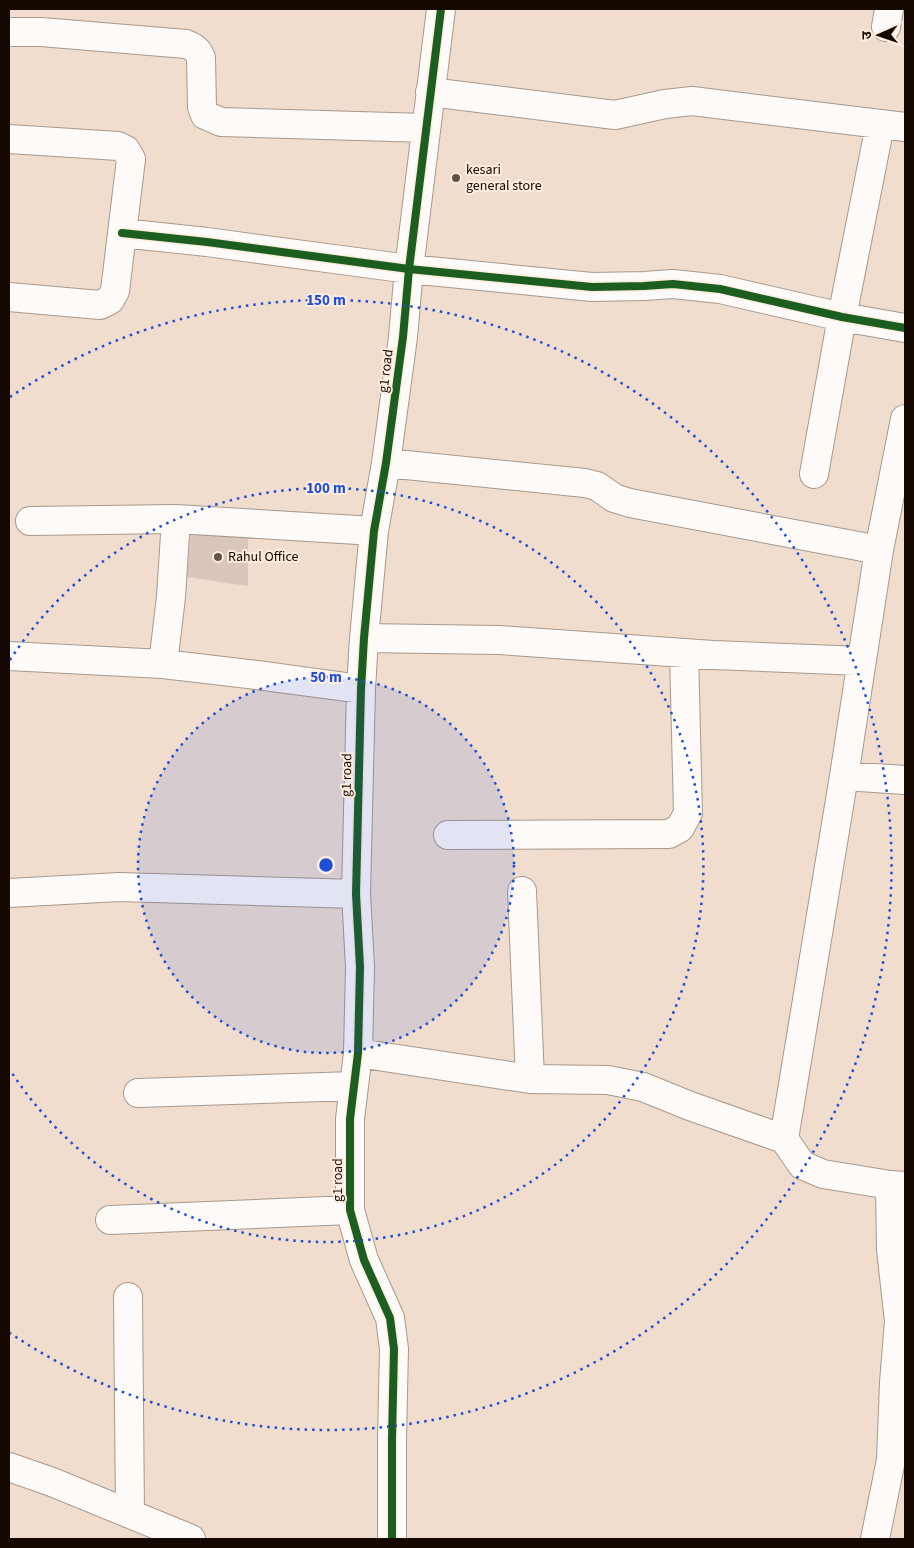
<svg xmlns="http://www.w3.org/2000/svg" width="914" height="1548" viewBox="0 0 914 1548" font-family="'Source Sans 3','Noto Sans Devanagari',sans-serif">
<rect width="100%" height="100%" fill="#f0ddce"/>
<path fill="#dbc6bb" d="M 191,530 L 248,536 L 248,586 L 187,577 Z"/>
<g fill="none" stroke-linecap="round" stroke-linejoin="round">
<g stroke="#a8998c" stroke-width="30">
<path id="minor" d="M 886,27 L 889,9
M 9,32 L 41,32 L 186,44 C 194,47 198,50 201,58 L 202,107 L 205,115 L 221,122 L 426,128
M 430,92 L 615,115 L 665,104 L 692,101 L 905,127
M 9,139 L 118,146 L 126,150 L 131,159 L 115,291 L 110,300 L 100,305 L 9,297
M 122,233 L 207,242 L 409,269 L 592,287 L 644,286 L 673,284 L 720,289 L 842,317 L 905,328
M 386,463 L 585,483 L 597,486 L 614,498 L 630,503 L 879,550
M 814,474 L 842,317 L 880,125
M 30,521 L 176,519 L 374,531
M 364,638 L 499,640 L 713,655 L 861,661
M 9,656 L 163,664 L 257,675 L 361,689
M 163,664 L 171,597 L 176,519
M 844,776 L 905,780
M 448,835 L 669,834 L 680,828 L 688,813 L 684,653
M 522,891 L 530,1079
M 9,893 L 119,887 L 356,894
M 358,1053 L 530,1079 L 608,1080 L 643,1087 L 690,1106 L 784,1139 L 802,1165 L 823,1174 L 890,1185 L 905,1186
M 138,1093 L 354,1086
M 784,1139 L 844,776 L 879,550 L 905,419
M 110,1220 L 350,1210
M 128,1297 L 130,1514
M 9,1467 L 52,1482 L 191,1539
M 392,1539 L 392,1439 L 394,1349 L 390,1318 L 364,1260 L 350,1210 L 350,1119 L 358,1053 L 360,967 L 356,894 L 361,689 L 364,638 L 374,531 L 386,463 L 403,337 L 409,269 L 441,9
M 875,1539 L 891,1460 L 894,1383 L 899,1321 L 891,1250 L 890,1185"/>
</g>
<use href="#minor" stroke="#fdfaf8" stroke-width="28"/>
<g stroke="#feeddf" stroke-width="11">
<path id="cycleway" d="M 122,233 L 207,242 L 409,269 L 592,287 L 644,286 L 673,284 L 720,289 L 842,317 L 905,328
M 392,1539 L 392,1439 L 394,1349 L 390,1318 L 364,1260 L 350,1210 L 350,1119 L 358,1053 L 360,967 L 356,894 L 361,689 L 364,638 L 374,531 L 386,463 L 403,337 L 409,269 L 441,9"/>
</g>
<use href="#cycleway" stroke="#1b5e20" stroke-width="8"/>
</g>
<circle cx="326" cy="865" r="188" fill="#1d4ed8" fill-opacity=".12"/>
<g fill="none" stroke="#1d4ed8" stroke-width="2.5" stroke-dasharray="2.5 5">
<circle cx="326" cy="865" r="188"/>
<path d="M10 660A377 377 0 1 1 10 1070"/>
<path d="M10 397A565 565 0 1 1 10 1333"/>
</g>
<g fill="#625349" stroke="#feeddf" stroke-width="2">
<circle cx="456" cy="178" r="5"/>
<circle cx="218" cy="557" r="5"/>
</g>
<g text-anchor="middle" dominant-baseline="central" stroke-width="4" stroke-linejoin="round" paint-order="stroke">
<g font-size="14" fill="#150801" stroke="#feeddf" text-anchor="start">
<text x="466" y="170">kesari<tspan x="466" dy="16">general store</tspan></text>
<text x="228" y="557">Rahul Office</text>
</g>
<g font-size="14" fill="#150801" stroke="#feeddf">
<text transform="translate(386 371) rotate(-83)">g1 road</text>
<text transform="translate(347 775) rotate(-89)">g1 road</text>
<text transform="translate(338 1180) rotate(-90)">g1 road</text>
</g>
</g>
<circle cx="326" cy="865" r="8" fill="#1d4ed8" stroke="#feeddf" stroke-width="2.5"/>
<g font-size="15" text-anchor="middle" font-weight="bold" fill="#1d4ed8" stroke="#feeddf" stroke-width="4" stroke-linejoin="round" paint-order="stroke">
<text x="326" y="305">150 m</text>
<text x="326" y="493">100 m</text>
<text x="326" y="682">50 m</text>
</g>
<rect width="914" height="1548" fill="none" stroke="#150801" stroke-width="20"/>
<g transform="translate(879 35) rotate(268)" stroke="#feeddf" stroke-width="4" paint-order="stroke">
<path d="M0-4L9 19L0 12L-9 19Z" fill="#150801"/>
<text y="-8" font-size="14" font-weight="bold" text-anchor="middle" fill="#150801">उ</text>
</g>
</svg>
